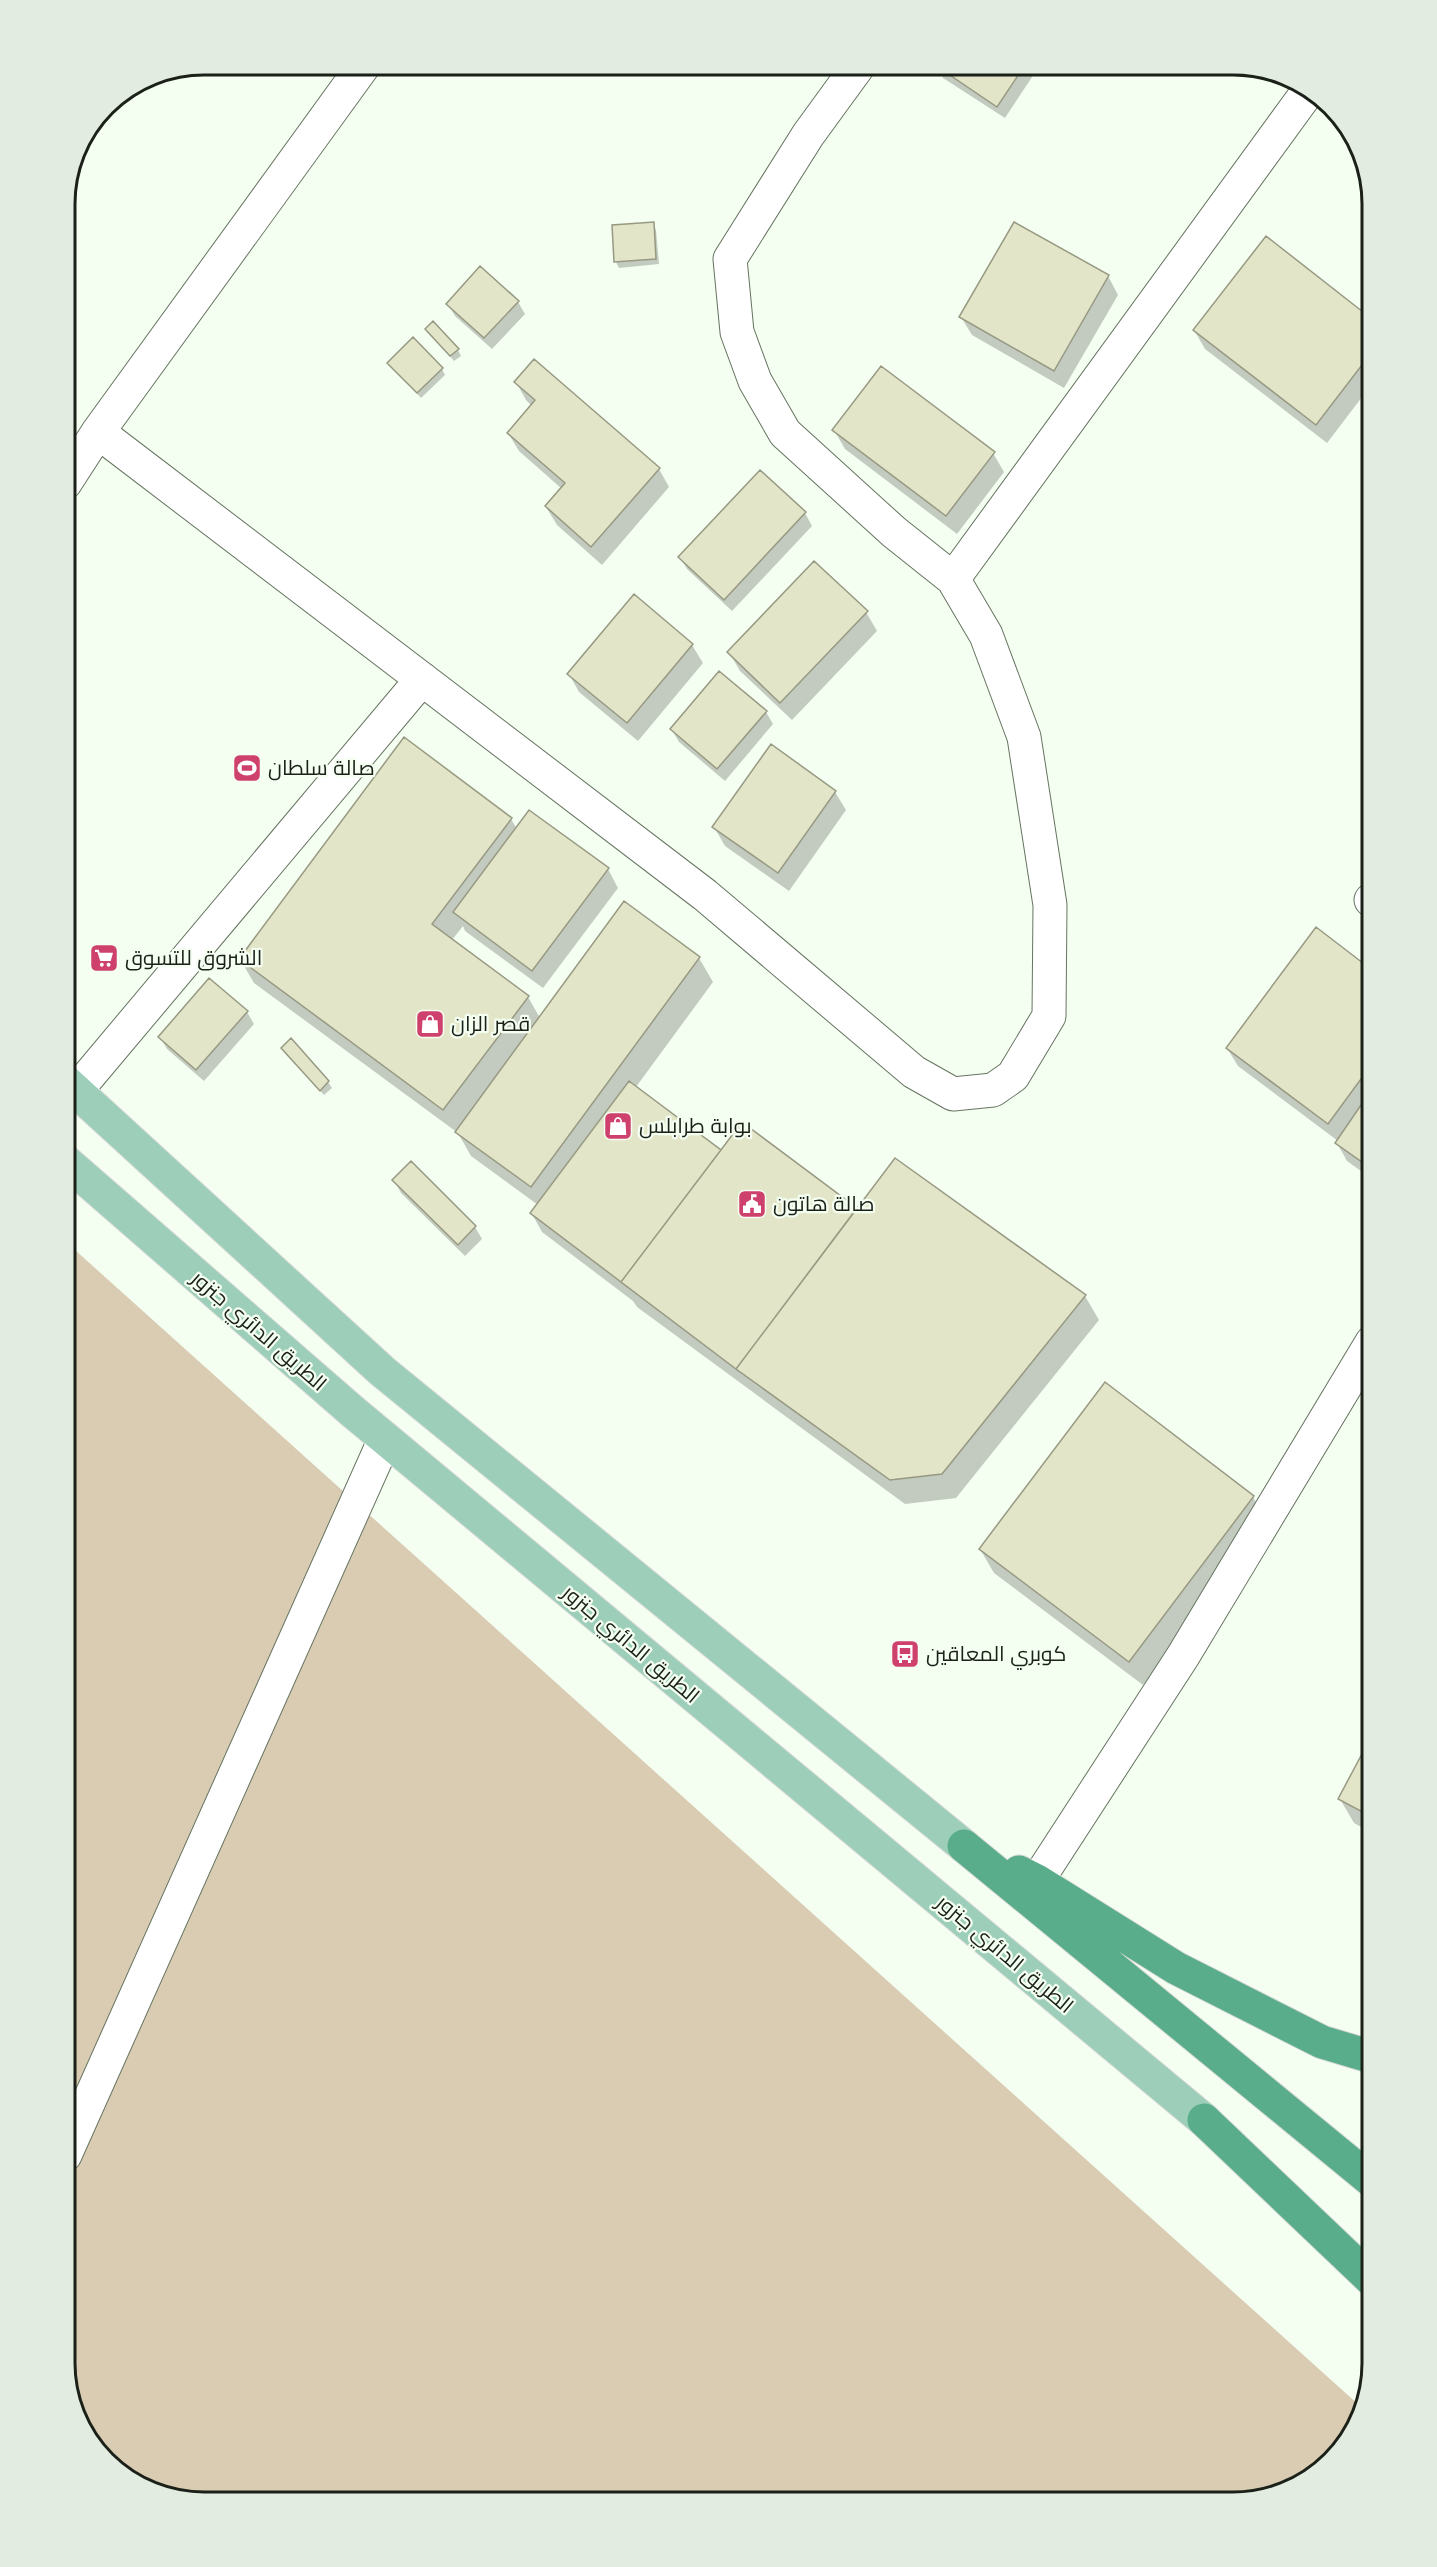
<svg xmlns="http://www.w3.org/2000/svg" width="1437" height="2567" viewBox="0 0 1437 2567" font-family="'DM Sans',Cairo,sans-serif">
<rect width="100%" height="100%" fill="#f4fef1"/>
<path fill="#d9ccb2" d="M 65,1241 L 1360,2406 L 1349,2440 L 1287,2492 L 1233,2502 L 195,2502 L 126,2479 L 75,2417 L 65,2363 Z"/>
<path fill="#0003" d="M 773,65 L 790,65 L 784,73 Z
M 937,65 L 1040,65 L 1005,118 L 943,78 Z
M 653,224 L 656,230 L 659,264 L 619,268 L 616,262 Z
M 1266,238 L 1372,321 L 1372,384 L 1327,443 L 1205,349 L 1194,330 Z
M 1108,276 L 1118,295 L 1064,388 L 972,335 L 961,317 Z
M 518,302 L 525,314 L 492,349 L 455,316 L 448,304 Z
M 427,329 L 458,350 L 461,356 L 454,361 Z
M 389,363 L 442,369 L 445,375 L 421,398 Z
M 516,382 L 659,469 L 669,487 L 602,565 L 557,525 L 546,507 L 562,489 L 519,451 L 508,433 L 532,406 L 526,400 Z
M 834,430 L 993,453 L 1004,472 L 957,534 L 845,449 Z
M 760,472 L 805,513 L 812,526 L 732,611 L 687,569 L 680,557 Z
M 866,612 L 877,631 L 792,720 L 740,671 L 729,652 Z
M 692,645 L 703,663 L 638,741 L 579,692 L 569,674 Z
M 766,712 L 773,724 L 725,781 L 679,742 L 672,730 Z
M 835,792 L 846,810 L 789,891 L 725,846 L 714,827 Z
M 1372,814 L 1372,842 L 1364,829 Z
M 511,819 L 517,829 L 608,869 L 618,888 L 543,988 L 465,931 L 463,926 L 452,940 L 528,997 L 540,1018 L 699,958 L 713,982 L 636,1087 L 720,1153 L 742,1124 L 857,1211 L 1085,1296 L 1099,1320 L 956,1498 L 905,1504 L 637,1307 L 633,1301 L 542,1232 L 532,1214 L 538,1205 L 471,1156 L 458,1133 L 254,983 L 240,959 Z
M 1316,930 L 1372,972 L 1372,1179 L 1347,1161 L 1337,1143 L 1338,1141 L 1238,1066 L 1227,1048 Z
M 247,1012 L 254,1024 L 204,1081 L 167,1049 L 160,1037 Z
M 290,1041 L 328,1082 L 332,1088 L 324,1095 L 286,1054 L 283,1048 Z
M 394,1180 L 475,1227 L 482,1239 L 465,1256 L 401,1193 Z
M 1253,1497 L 1267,1521 L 1143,1685 L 994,1573 L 980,1549 Z
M 1372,1738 L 1372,1833 L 1354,1823 L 1340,1799 Z"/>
<path fill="#e2e5c7" stroke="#979982" stroke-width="1.5" d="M 935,65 L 1025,65 L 997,107 Z
M 654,222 L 656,259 L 614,262 L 612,225 Z
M 1014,222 L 1109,275 L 1054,371 L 959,317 Z
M 1266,236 L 1372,319 L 1372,352 L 1316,425 L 1193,330 Z
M 480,266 L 519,301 L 484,338 L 446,304 Z
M 433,321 L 459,349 L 450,356 L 425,329 Z
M 413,337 L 443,368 L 417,393 L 387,363 Z
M 534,359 L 660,468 L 591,547 L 545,506 L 565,483 L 507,433 L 535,400 L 514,382 Z
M 881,366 L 995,452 L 946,516 L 832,430 Z
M 760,470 L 806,512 L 724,600 L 678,557 Z
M 814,561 L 868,611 L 780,703 L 727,652 Z
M 634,594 L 693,644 L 627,723 L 567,674 Z
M 719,671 L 767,711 L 717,769 L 670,729 Z
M 404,737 L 512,818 L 432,924 L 529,996 L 443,1110 L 239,959 Z
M 771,744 L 836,791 L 778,873 L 712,827 Z
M 529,810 L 609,868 L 532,971 L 453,912 Z
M 1372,811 L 1372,834 L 1362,829 Z
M 624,901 L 700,957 L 531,1187 L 455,1132 Z
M 1316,927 L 1372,970 L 1372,1064 L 1328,1124 L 1226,1048 Z
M 209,978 L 248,1011 L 196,1070 L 158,1037 Z
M 291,1038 L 329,1081 L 320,1091 L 281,1048 Z
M 629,1081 L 721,1150 L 621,1282 L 530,1213 Z
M 1372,1089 L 1372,1169 L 1335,1143 Z
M 742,1122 L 857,1208 L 736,1369 L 621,1282 Z
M 895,1158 L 1086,1295 L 942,1474 L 890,1480 L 736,1369 Z
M 411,1161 L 476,1226 L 458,1245 L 392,1180 Z
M 1105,1382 L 1254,1496 L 1129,1662 L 979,1549 Z
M 1372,1735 L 1372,1817 L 1338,1799 Z"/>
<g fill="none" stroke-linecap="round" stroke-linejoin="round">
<g stroke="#667461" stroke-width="35">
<path id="minor" d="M 98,432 L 705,895 L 914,1072 L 953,1094 L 993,1090 L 1013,1076 L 1049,1016 L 1050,905 L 1024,737 L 986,635 L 953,579 L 894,532 L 785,433 L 755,381 L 737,332 L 730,259 L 808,135 L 859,65
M 65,483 L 98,432 L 364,65
M 953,579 L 1309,90
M 1371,900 L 1372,901
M 76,1091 L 422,679
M 1037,1881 L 1183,1656 L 1372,1342
M 65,2155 L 385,1439"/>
</g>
<g stroke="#dbdbda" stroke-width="35">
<path id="major" d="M 65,1081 L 382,1371 L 964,1846
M 65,1161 L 352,1411 L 1204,2120"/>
</g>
<g stroke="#dbdbda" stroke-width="35">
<path id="highway" d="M 964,1846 L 1372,2181
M 1019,1872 L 1037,1881 L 1176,1968 L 1322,2042 L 1372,2057
M 1204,2120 L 1372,2280"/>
</g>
<use href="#minor" stroke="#fff" stroke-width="33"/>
<use href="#major" stroke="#9cceb9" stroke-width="33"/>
<use href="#highway" stroke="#5aad8a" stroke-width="33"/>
</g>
<defs>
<g id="stadium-square" transform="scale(1.5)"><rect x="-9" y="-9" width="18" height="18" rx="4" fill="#cf416d" stroke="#f4fef1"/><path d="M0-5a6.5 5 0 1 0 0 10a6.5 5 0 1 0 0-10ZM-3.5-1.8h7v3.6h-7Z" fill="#fff"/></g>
<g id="supermarket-square" transform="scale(1.5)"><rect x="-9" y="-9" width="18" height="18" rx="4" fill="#cf416d" stroke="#f4fef1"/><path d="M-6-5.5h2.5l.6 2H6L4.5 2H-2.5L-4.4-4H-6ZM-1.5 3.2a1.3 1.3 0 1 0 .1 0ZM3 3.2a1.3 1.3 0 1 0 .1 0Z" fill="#fff"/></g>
<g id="shop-square" transform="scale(1.5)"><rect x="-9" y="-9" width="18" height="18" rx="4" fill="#cf416d" stroke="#f4fef1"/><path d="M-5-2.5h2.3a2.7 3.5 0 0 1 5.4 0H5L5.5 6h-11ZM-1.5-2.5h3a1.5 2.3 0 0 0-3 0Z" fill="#fff"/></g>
<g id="civic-square" transform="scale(1.5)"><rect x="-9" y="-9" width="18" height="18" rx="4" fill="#cf416d" stroke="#f4fef1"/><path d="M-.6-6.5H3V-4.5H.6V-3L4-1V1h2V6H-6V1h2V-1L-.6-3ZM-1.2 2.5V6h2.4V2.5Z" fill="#fff"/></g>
<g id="bus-square" transform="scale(1.5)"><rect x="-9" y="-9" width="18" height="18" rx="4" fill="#cf416d" stroke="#f4fef1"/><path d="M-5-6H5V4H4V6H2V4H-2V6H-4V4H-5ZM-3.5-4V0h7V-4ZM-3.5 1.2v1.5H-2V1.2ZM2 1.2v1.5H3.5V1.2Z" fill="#fff"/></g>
</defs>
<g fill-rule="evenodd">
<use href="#stadium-square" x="247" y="768"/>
<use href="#supermarket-square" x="104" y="958"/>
<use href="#shop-square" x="430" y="1024"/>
<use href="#shop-square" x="618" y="1126"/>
<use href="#civic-square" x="752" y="1204"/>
<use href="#bus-square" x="905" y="1654"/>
</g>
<g text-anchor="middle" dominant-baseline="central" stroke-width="4.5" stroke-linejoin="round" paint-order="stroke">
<g font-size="21" fill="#1b2119" stroke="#f4fef1" text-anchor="start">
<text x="268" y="768">صالة سلطان</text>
<text x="125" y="958">الشروق للتسوق</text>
<text x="451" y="1024">قصر الزان</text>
<text x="639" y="1126">بوابة طرابلس</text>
<text x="773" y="1204">صالة هاتون</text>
<text x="926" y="1654">كوبري المعاقين</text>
</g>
<g font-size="21" fill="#1b2119" stroke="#f4fef1">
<text transform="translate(259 1331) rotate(41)">الطريق الدائري جنزور</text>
<text transform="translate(631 1644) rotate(40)">الطريق الدائري جنزور</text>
<text transform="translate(1005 1954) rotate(40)">الطريق الدائري جنزور</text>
</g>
</g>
<path d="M0 0H1437V2567H0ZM204 75H1233A129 129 0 0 1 1362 204V2363A129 129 0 0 1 1233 2492H204A129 129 0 0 1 75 2363V204A129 129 0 0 1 204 75Z" fill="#e3ece0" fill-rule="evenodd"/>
<path fill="none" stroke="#1b2119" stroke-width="3" d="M204 75H1233A129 129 0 0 1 1362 204V2363A129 129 0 0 1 1233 2492H204A129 129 0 0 1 75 2363V204A129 129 0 0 1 204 75Z"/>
</svg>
